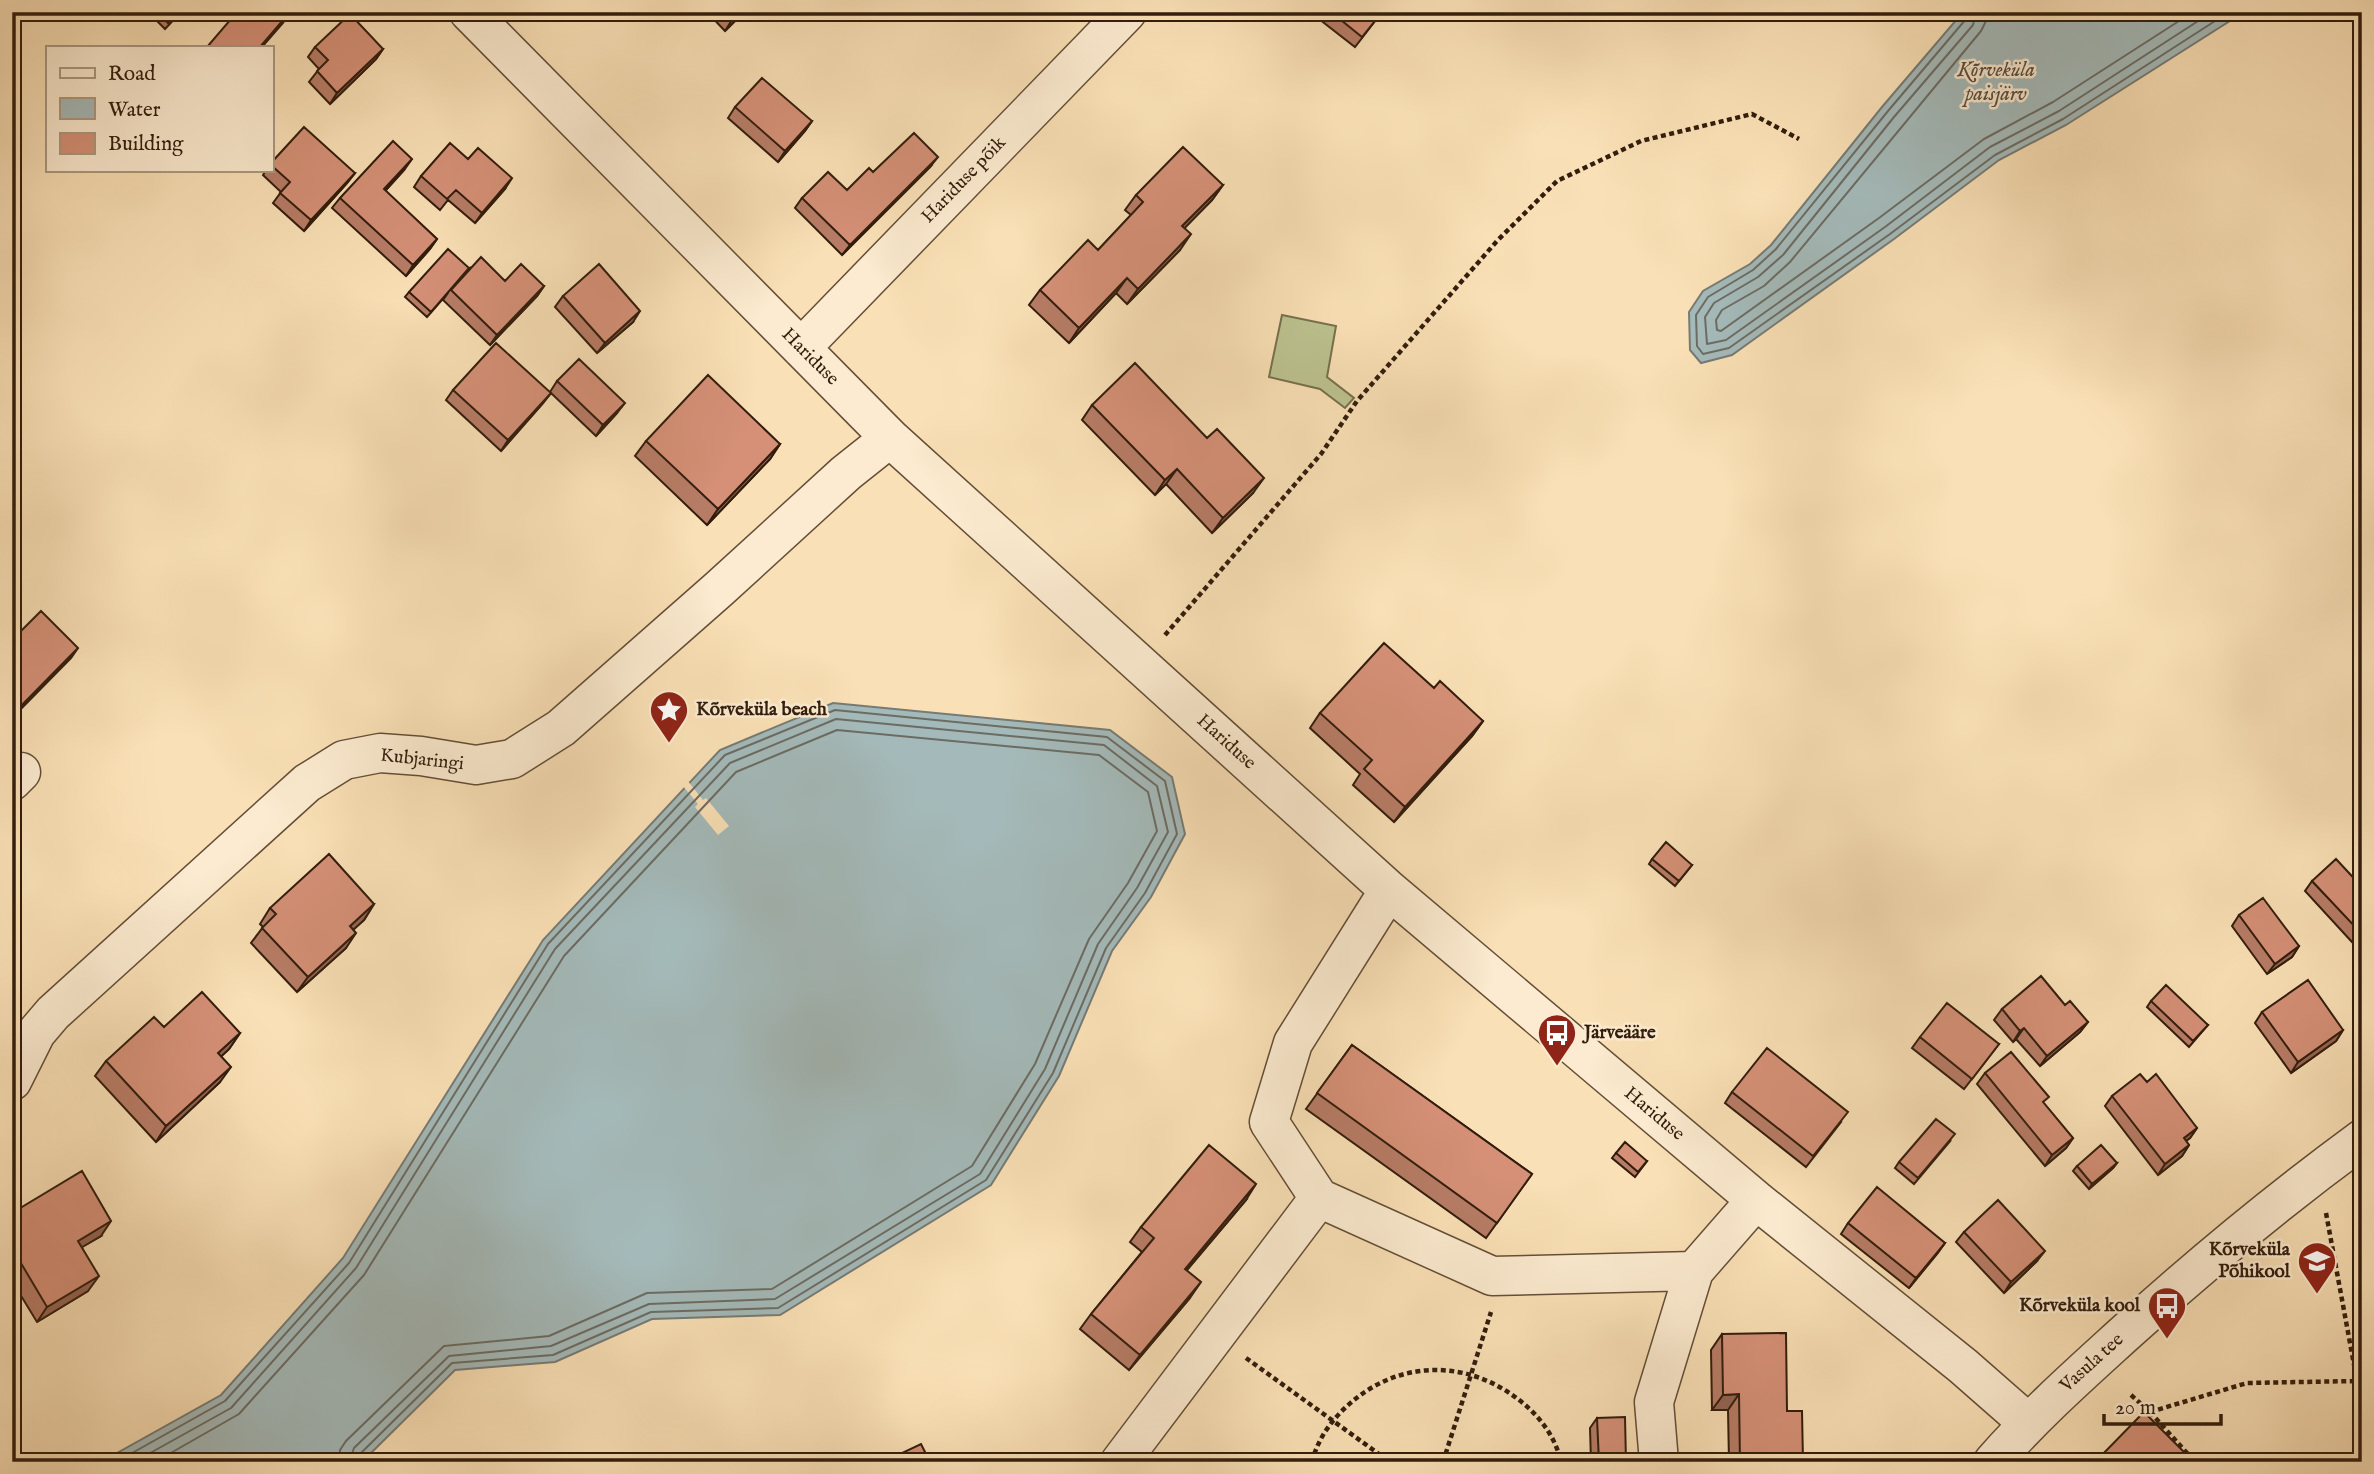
<svg xmlns="http://www.w3.org/2000/svg" width="2374" height="1474" viewBox="0 0 2374 1474" font-family="'IM FELL English',serif">
<rect width="100%" height="100%" fill="#fae0b6"/>
<filter id="stains"><feTurbulence type="fractalNoise" baseFrequency=".00286" numOctaves="4"/><feColorMatrix values="0 0 0 0 .2 0 0 0 0 .09 0 0 0 0 .02 0 0 0 .5 -.17"/></filter>
<radialGradient id="worn" r=".72"><stop offset=".6" stop-color="#630" stop-opacity="0"/><stop offset="1" stop-color="#630" stop-opacity=".3"/></radialGradient>
<path fill="#bcc390" stroke="#77704e" stroke-width="2" d="M 1282,315 L 1336,326 L 1327,377 L 1354,398 L 1345,408 L 1320,389 L 1269,377 Z"/>
<path fill="#a4baba" stroke="#767b75" stroke-width="2" d="M 1963,12 L 2244,12 L 2066,125 L 1999,160 L 1894,239 L 1732,355 L 1701,363 L 1690,350 L 1689,312 L 1703,291 L 1750,264 L 1771,245 L 1882,107 Z
M 833,703 L 1110,730 L 1172,777 L 1185,834 L 1151,897 L 1112,951 L 1059,1076 L 991,1185 L 780,1315 L 652,1319 L 555,1362 L 455,1370 L 365,1459 L 359,1462 L 101,1462 L 221,1395 L 343,1258 L 543,940 L 720,750 Z"/>
<path fill="#fae0b6" d="M 687,780 L 703,800 L 706,798 L 729,826 L 718,835 L 695,807 L 698,804 L 682,785 Z"/>
<g fill="none" stroke-linecap="round" stroke-linejoin="round">
<path stroke="#6b6c64" stroke-width="2" d="M 1967,12 L 1966,19 L 1888,111 L 1776,249 L 1753,270 L 1708,297 L 1696,315 L 1697,346 L 1703,354 L 1729,348 L 1890,234 L 1995,155 L 2063,119 L 2229,12
M 1976,12 L 1973,25 L 1894,117 L 1783,255 L 1758,277 L 1714,303 L 1705,317 L 1707,344 L 1726,340 L 1885,227 L 1990,147 L 2059,111 L 2212,12
M 1987,12 L 1986,21 L 1981,31 L 1790,262 L 1764,286 L 1722,310 L 1716,320 L 1717,330 L 1721,331 L 1879,218 L 1984,139 L 2053,102 L 2193,12
M 116,1462 L 225,1401 L 349,1263 L 548,944 L 725,755 L 835,710 L 1107,737 L 1165,781 L 1177,834 L 1145,893 L 1106,948 L 1053,1073 L 986,1180 L 778,1308 L 651,1312 L 553,1355 L 452,1363 L 360,1454 L 358,1462
M 134,1462 L 231,1408 L 356,1268 L 555,949 L 730,763 L 836,719 L 1104,745 L 1157,786 L 1168,832 L 1137,888 L 1098,944 L 1045,1069 L 980,1174 L 775,1299 L 649,1304 L 551,1346 L 449,1356 L 354,1448 L 349,1462
M 155,1462 L 239,1414 L 364,1275 L 564,956 L 736,772 L 837,730 L 1099,755 L 1148,792 L 1157,831 L 1128,883 L 1089,939 L 1035,1064 L 972,1166 L 772,1289 L 647,1293 L 549,1336 L 444,1346 L 346,1441 L 340,1450 L 339,1462"/>
<g stroke="#644e37" stroke-width="41">
<path id="minor" d="M 469,12 L 890,438 L 1389,890 L 1756,1200 L 1963,1366 L 2028,1423
M 801,348 L 1127,12
M 12,781 L 21,772
M 1389,890 L 1293,1043 L 1269,1122 L 1319,1198 L 1492,1276 L 1694,1271 L 1756,1200
M 12,1081 L 36,1033 L 53,1013 L 307,783 L 344,760 L 380,753 L 421,756 L 476,765 L 512,759 L 561,728 L 719,589 L 846,473 L 890,438
M 1120,1462 L 1319,1198
M 1659,1462 L 1654,1402 L 1694,1271
M 1993,1462 C 2033,1416 2078,1376 2123,1335 C 2199,1266 2279,1200 2362,1139"/>
</g>
<path stroke="#321d0d" stroke-width="4.5" stroke-dasharray="5 3.5" stroke-linecap="butt" d="M 1165,635 L 1321,454 L 1357,401 L 1497,241 L 1557,181 L 1641,141 L 1752,114 L 1799,139
M 2326,1213 L 2357,1381 L 2362,1454 L 2354,1462
M 1246,1358 L 1390,1462
M 2131,1395 L 2150,1412 L 2195,1462
M 2150,1412 L 2247,1383 L 2357,1381 L 2362,1377
M 1312,1462 C 1317,1441 1330,1422 1345,1408 C 1397,1358 1470,1358 1524,1404 C 1542,1419 1556,1439 1561,1462
M 1443,1462 L 1491,1312
M 1944,1462 L 1954,1454"/>
<use href="#minor" stroke="#fcebd0" stroke-width="38"/>
</g>
<path fill="#b77c66" stroke="#321d0d" stroke-width="2" d="M 148,12 L 181,12 L 165,29 Z
M 707,12 L 744,12 L 725,31 Z
M 1310,12 L 1382,12 L 1355,47 Z
M 315,47 L 383,49 L 376,59 L 330,104 L 309,82 L 319,69 L 308,57 Z
M 735,107 L 812,121 L 805,131 L 778,162 L 728,118 Z
M 271,163 L 355,173 L 347,183 L 304,231 L 273,203 L 281,192 L 263,175 L 266,170 L 271,170 Z
M 930,167 L 842,255 L 795,208 L 802,198 L 847,190 Z
M 405,169 L 385,191 L 437,239 L 430,249 L 406,276 L 332,208 L 340,198 Z
M 421,176 L 505,189 L 475,223 L 448,200 L 440,210 L 414,187 Z
M 1223,185 L 1212,200 L 1184,228 L 1180,250 L 1127,304 L 1116,293 L 1069,343 L 1029,305 L 1040,290 L 1098,250 L 1131,215 L 1125,210 L 1136,195 Z
M 469,268 L 465,274 L 544,286 L 537,296 L 490,345 L 443,300 L 448,293 L 427,317 L 405,297 L 409,292 Z
M 563,296 L 633,322 L 597,353 L 555,307 Z
M 557,381 L 617,413 L 596,436 L 551,393 L 543,403 L 501,451 L 446,400 L 453,390 L 550,392 Z
M 1092,405 L 1253,493 L 1212,533 L 1166,484 L 1155,495 L 1082,420 Z
M 646,441 L 780,444 L 770,459 L 707,525 L 635,456 Z
M 1434,688 L 1483,721 L 1472,736 L 1394,822 L 1353,785 L 1360,774 L 1310,728 L 1320,713 Z
M 1652,859 L 1692,865 L 1675,886 L 1649,864 Z
M 2312,881 L 2362,933 L 2352,942 L 2305,891 Z
M 374,904 L 364,920 L 353,929 L 346,948 L 297,992 L 251,943 L 263,927 L 260,924 L 270,908 Z
M 2239,915 L 2299,946 L 2292,957 L 2267,974 L 2232,926 Z
M 2151,1001 L 2208,1025 L 2189,1047 L 2147,1007 Z
M 2065,1005 L 2088,1022 L 2080,1032 L 2040,1066 L 2016,1039 L 2013,1042 L 1994,1020 L 2002,1009 Z
M 2262,1012 L 2343,1030 L 2336,1041 L 2291,1073 L 2255,1023 Z
M 164,1027 L 240,1033 L 229,1049 L 221,1056 L 220,1082 L 156,1142 L 95,1076 L 106,1061 Z
M 1920,1037 L 1999,1044 L 1964,1089 L 1912,1048 Z
M 1352,1045 L 1532,1174 L 1486,1238 L 1306,1109 Z
M 1985,1073 L 2044,1104 L 2073,1138 L 2066,1148 L 2045,1166 L 1977,1084 Z
M 2147,1082 L 2197,1128 L 2190,1138 L 2186,1141 L 2189,1145 L 2182,1156 L 2158,1175 L 2105,1106 L 2112,1096 Z
M 1732,1092 L 1841,1122 L 1806,1167 L 1725,1103 Z
M 1951,1140 L 1914,1184 L 1895,1168 L 1899,1162 Z
M 1616,1153 L 1647,1161 L 1635,1177 L 1612,1158 Z
M 2117,1163 L 2113,1168 L 2089,1189 L 2073,1171 L 2077,1166 Z
M 1246,1200 L 1187,1270 L 1190,1298 L 1129,1370 L 1080,1329 L 1091,1314 L 1142,1252 L 1130,1242 L 1141,1227 Z
M 12,1213 L 101,1236 L 82,1247 L 88,1291 L 37,1322 L 12,1281 Z
M 1848,1223 L 1945,1243 L 1909,1288 L 1841,1234 Z
M 1964,1232 L 2037,1261 L 2004,1293 L 1956,1242 Z
M 1722,1334 L 1787,1411 L 1803,1462 L 1729,1462 L 1728,1410 L 1712,1410 L 1711,1350 Z
M 1597,1418 L 1626,1462 L 1591,1462 L 1590,1428 Z"/>
<path fill="#956553" stroke="#321d0d" stroke-width="2" d="M 290,12 L 283,23 L 262,47 L 260,47 Z
M 740,12 L 744,12 L 725,31 L 732,20 Z
M 383,49 L 376,59 L 330,104 L 337,93 Z
M 812,121 L 805,131 L 778,162 L 785,151 Z
M 938,157 L 930,167 L 842,255 L 850,245 Z
M 412,159 L 405,169 L 377,200 L 384,189 Z
M 355,173 L 347,183 L 304,231 L 311,220 Z
M 512,178 L 505,189 L 475,223 L 482,213 Z
M 1223,185 L 1212,200 L 1171,242 L 1182,226 Z
M 1191,234 L 1180,250 L 1127,304 L 1138,289 Z
M 437,239 L 430,249 L 406,276 L 413,265 Z
M 1127,278 L 1116,293 L 1069,343 L 1079,328 Z
M 544,286 L 537,296 L 490,345 L 497,335 Z
M 640,311 L 633,322 L 597,353 L 605,343 Z
M 551,393 L 543,403 L 501,451 L 508,440 Z
M 625,403 L 617,413 L 596,436 L 603,425 Z
M 780,444 L 770,459 L 707,525 L 718,509 Z
M 1177,469 L 1166,484 L 1155,495 L 1165,480 Z
M 1264,478 L 1253,493 L 1212,533 L 1223,518 Z
M 78,648 L 71,658 L 12,718 L 15,712 Z
M 1483,721 L 1472,736 L 1394,822 L 1405,807 Z
M 374,904 L 364,920 L 340,942 L 350,926 Z
M 2362,929 L 2362,933 L 2352,942 L 2359,931 Z
M 356,933 L 346,948 L 297,992 L 308,977 Z
M 2299,946 L 2292,957 L 2267,974 L 2275,964 Z
M 2088,1022 L 2080,1032 L 2040,1066 L 2047,1056 Z
M 2024,1028 L 2016,1039 L 2013,1042 L 2020,1031 Z
M 2343,1030 L 2336,1041 L 2291,1073 L 2298,1062 Z
M 240,1033 L 229,1049 L 208,1069 L 218,1053 Z
M 231,1067 L 220,1082 L 156,1142 L 166,1126 Z
M 2197,1128 L 2190,1138 L 2176,1148 L 2184,1138 Z
M 2073,1138 L 2066,1148 L 2045,1166 L 2052,1155 Z
M 2189,1145 L 2182,1156 L 2158,1175 L 2165,1164 Z
M 2117,1163 L 2113,1168 L 2089,1189 L 2092,1184 Z
M 1256,1184 L 1246,1200 L 1175,1284 L 1185,1269 Z
M 111,1221 L 101,1236 L 67,1256 L 78,1241 Z
M 1945,1243 L 1938,1253 L 1909,1288 L 1916,1278 Z
M 2045,1251 L 2037,1261 L 2004,1293 L 2011,1282 Z
M 99,1276 L 88,1291 L 37,1322 L 47,1307 Z
M 1201,1282 L 1190,1298 L 1129,1370 L 1140,1355 Z
M 1739,1394 L 1728,1410 L 1712,1410 L 1723,1395 Z"/>
<path fill="#d59077" stroke="#321d0d" stroke-width="2" d="M 157,12 L 180,12 L 169,24 Z
M 237,12 L 290,12 L 260,47 L 207,47 Z
M 725,12 L 740,12 L 732,20 Z
M 1331,12 L 1382,12 L 1362,37 Z
M 350,14 L 383,49 L 337,93 L 317,71 L 328,60 L 315,47 Z
M 762,78 L 812,121 L 785,151 L 735,107 Z
M 304,127 L 355,173 L 311,220 L 280,193 L 290,182 L 271,165 L 271,163 Z
M 914,133 L 938,157 L 850,245 L 802,198 L 828,172 L 847,190 L 869,168 L 873,172 Z
M 393,141 L 412,159 L 384,189 L 437,239 L 413,265 L 340,198 Z
M 450,143 L 468,159 L 478,148 L 512,178 L 482,213 L 456,190 L 447,199 L 421,176 Z
M 1183,147 L 1223,185 L 1182,226 L 1191,234 L 1138,289 L 1127,278 L 1079,328 L 1040,290 L 1088,240 L 1098,250 L 1143,202 L 1136,195 Z
M 448,249 L 469,268 L 431,312 L 409,292 Z
M 481,257 L 505,281 L 521,264 L 544,286 L 497,335 L 451,290 Z
M 599,264 L 640,311 L 605,343 L 563,296 Z
M 496,343 L 551,393 L 508,440 L 453,390 Z
M 579,359 L 625,403 L 603,425 L 557,381 Z
M 1135,363 L 1207,438 L 1217,429 L 1264,478 L 1223,518 L 1177,469 L 1165,480 L 1092,405 Z
M 708,375 L 780,444 L 718,509 L 646,441 Z
M 41,611 L 78,648 L 15,712 L 12,709 L 12,640 Z
M 1384,643 L 1434,688 L 1440,681 L 1483,721 L 1405,807 L 1364,769 L 1372,760 L 1320,713 Z
M 1666,842 L 1692,865 L 1679,881 L 1652,859 Z
M 329,854 L 374,904 L 350,926 L 356,933 L 308,977 L 262,928 L 276,914 L 270,908 Z
M 2336,859 L 2362,887 L 2362,929 L 2359,931 L 2312,881 Z
M 2263,898 L 2299,946 L 2275,964 L 2239,915 Z
M 2041,976 L 2065,1005 L 2070,1001 L 2088,1022 L 2047,1056 L 2024,1028 L 2020,1031 L 2002,1009 Z
M 2308,980 L 2343,1030 L 2298,1062 L 2262,1012 Z
M 2166,985 L 2208,1025 L 2193,1041 L 2151,1001 Z
M 202,992 L 240,1033 L 218,1053 L 231,1067 L 166,1126 L 106,1061 L 154,1017 L 164,1027 Z
M 1947,1003 L 1999,1044 L 1972,1079 L 1920,1037 Z
M 1352,1045 L 1532,1174 L 1497,1223 L 1317,1093 Z
M 1767,1048 L 1848,1112 L 1813,1156 L 1732,1092 Z
M 2011,1052 L 2049,1097 L 2043,1102 L 2073,1138 L 2052,1155 L 1985,1073 Z
M 2140,1074 L 2147,1082 L 2156,1074 L 2197,1128 L 2184,1138 L 2189,1145 L 2165,1164 L 2112,1096 Z
M 1936,1119 L 1955,1134 L 1918,1178 L 1899,1162 Z
M 1625,1142 L 1647,1161 L 1638,1172 L 1616,1153 Z
M 1209,1145 L 1256,1184 L 1185,1269 L 1201,1282 L 1140,1355 L 1091,1314 L 1154,1238 L 1141,1227 Z
M 2101,1145 L 2117,1163 L 2092,1184 L 2077,1166 Z
M 82,1171 L 111,1221 L 78,1241 L 99,1276 L 47,1307 L 12,1248 L 12,1213 Z
M 1877,1187 L 1945,1243 L 1916,1278 L 1848,1223 Z
M 1998,1200 L 2045,1251 L 2011,1282 L 1964,1232 Z
M 1786,1333 L 1787,1411 L 1802,1411 L 1803,1462 L 1740,1462 L 1739,1394 L 1723,1395 L 1722,1334 Z
M 2144,1412 L 2194,1462 L 2095,1462 Z
M 1625,1417 L 1626,1462 L 1599,1462 L 1597,1418 Z
M 921,1444 L 930,1462 L 886,1462 L 885,1461 Z
M 860,1454 L 864,1461 L 880,1454 L 884,1462 L 845,1462 Z"/>
<defs>
<g id="sight-pin" transform="scale(2.0125)"><path d="M0 17L-7.5 6A9.5 9.5 0 1 1 7.5 6Z" fill="#8f2418" stroke="#fcebd0"/><path d="M0-6L1.8-2.2L6-1.7L2.9 1.2L3.7 5.4L0 3.3L-3.7 5.4L-2.9 1.2L-6-1.7L-1.8-2.2Z" fill="#fff"/></g>
<g id="bus-pin" transform="scale(2.0125)"><path d="M0 17L-7.5 6A9.5 9.5 0 1 1 7.5 6Z" fill="#8f2418" stroke="#fcebd0"/><path d="M-5-6H5V4H4V6H2V4H-2V6H-4V4H-5ZM-3.5-4V0h7V-4ZM-3.5 1.2v1.5H-2V1.2ZM2 1.2v1.5H3.5V1.2Z" fill="#fff"/></g>
<g id="school-pin" transform="scale(2.0125)"><path d="M0 17L-7.5 6A9.5 9.5 0 1 1 7.5 6Z" fill="#8f2418" stroke="#fcebd0"/><path d="M0-5L7-2L0 1L-7-2ZM-4 1L0 2.5L4 1V4Q0 6-4 4Z" fill="#fff"/></g>
</defs>
<g fill-rule="evenodd">
<use href="#sight-pin" x="669" y="710"/>
<use href="#bus-pin" x="1557" y="1033"/>
<use href="#school-pin" x="2317" y="1261"/>
<use href="#bus-pin" x="2167" y="1306"/>
</g>
<g text-anchor="middle" dominant-baseline="central" stroke-width="5" stroke-linejoin="round" paint-order="stroke">
<g font-size="19" fill="#321d0d" stroke="#fcebd0">
<text transform="translate(964 180) rotate(-46)">Hariduse põik</text>
<text transform="translate(810 357) rotate(45)">Hariduse</text>
<text transform="translate(1226 742) rotate(42)">Hariduse</text>
<text transform="translate(422 760) rotate(6)">Kubjaringi</text>
<text transform="translate(1654 1114) rotate(40)">Hariduse</text>
<text transform="translate(2092 1363) rotate(-42)">Vasula tee</text>
</g>
<g font-size="19" font-weight="bold" fill="#321d0d" stroke="#fcebd0" text-anchor="start">
<text x="696" y="710">Kõrveküla beach</text>
<text x="1584" y="1033">Järveääre</text>
<text x="2290" y="1250" text-anchor="end">Kõrveküla<tspan x="2290" dy="22">Põhikool</tspan></text>
<text x="2140" y="1306" text-anchor="end">Kõrveküla kool</text>
</g>
<g font-size="21" font-style="italic" fill="#544c41" stroke="#fcebd0">
<text x="1996" y="70">Kõrveküla<tspan x="1996" dy="24">paisjärv</tspan></text>
</g>
</g>
<rect width="2374" height="1474" fill="none" stroke="#fae0b6" stroke-width="42"/>
<rect x="14" y="14" width="2346" height="1446" fill="none" stroke="#321d0d" stroke-width="3.5"/>
<rect x="21" y="21" width="2332" height="1432" fill="none" stroke="#321d0d" stroke-width="2"/>
<rect x="46" y="46" width="228" height="126" fill="#fcebd0" stroke="#ab9982" stroke-width="2"/>
<rect x="60" y="68" width="35" height="10" fill="#fcebd0" stroke="#ab9982" stroke-width="2"/>
<text x="108" y="80" font-size="21" fill="#321d0d">Road</text>
<rect x="60" y="98" width="35" height="21" fill="#a4baba" stroke="#ab9982" stroke-width="2"/>
<text x="108" y="116" font-size="21" fill="#321d0d">Water</text>
<rect x="60" y="133" width="35" height="21" fill="#d59077" stroke="#ab9982" stroke-width="2"/>
<text x="108" y="150" font-size="21" fill="#321d0d">Building</text>
<path d="M2104 1414v10h117v-10" fill="none" stroke="#321d0d" stroke-width="3.5"/>
<text x="2115" y="1414" font-size="21" fill="#321d0d" stroke="#fcebd0" stroke-width="5" paint-order="stroke">20 m</text>
<rect width="100%" height="100%" filter="url(#stains)"/>
<rect width="100%" height="100%" fill="url(#worn)"/>
</svg>
